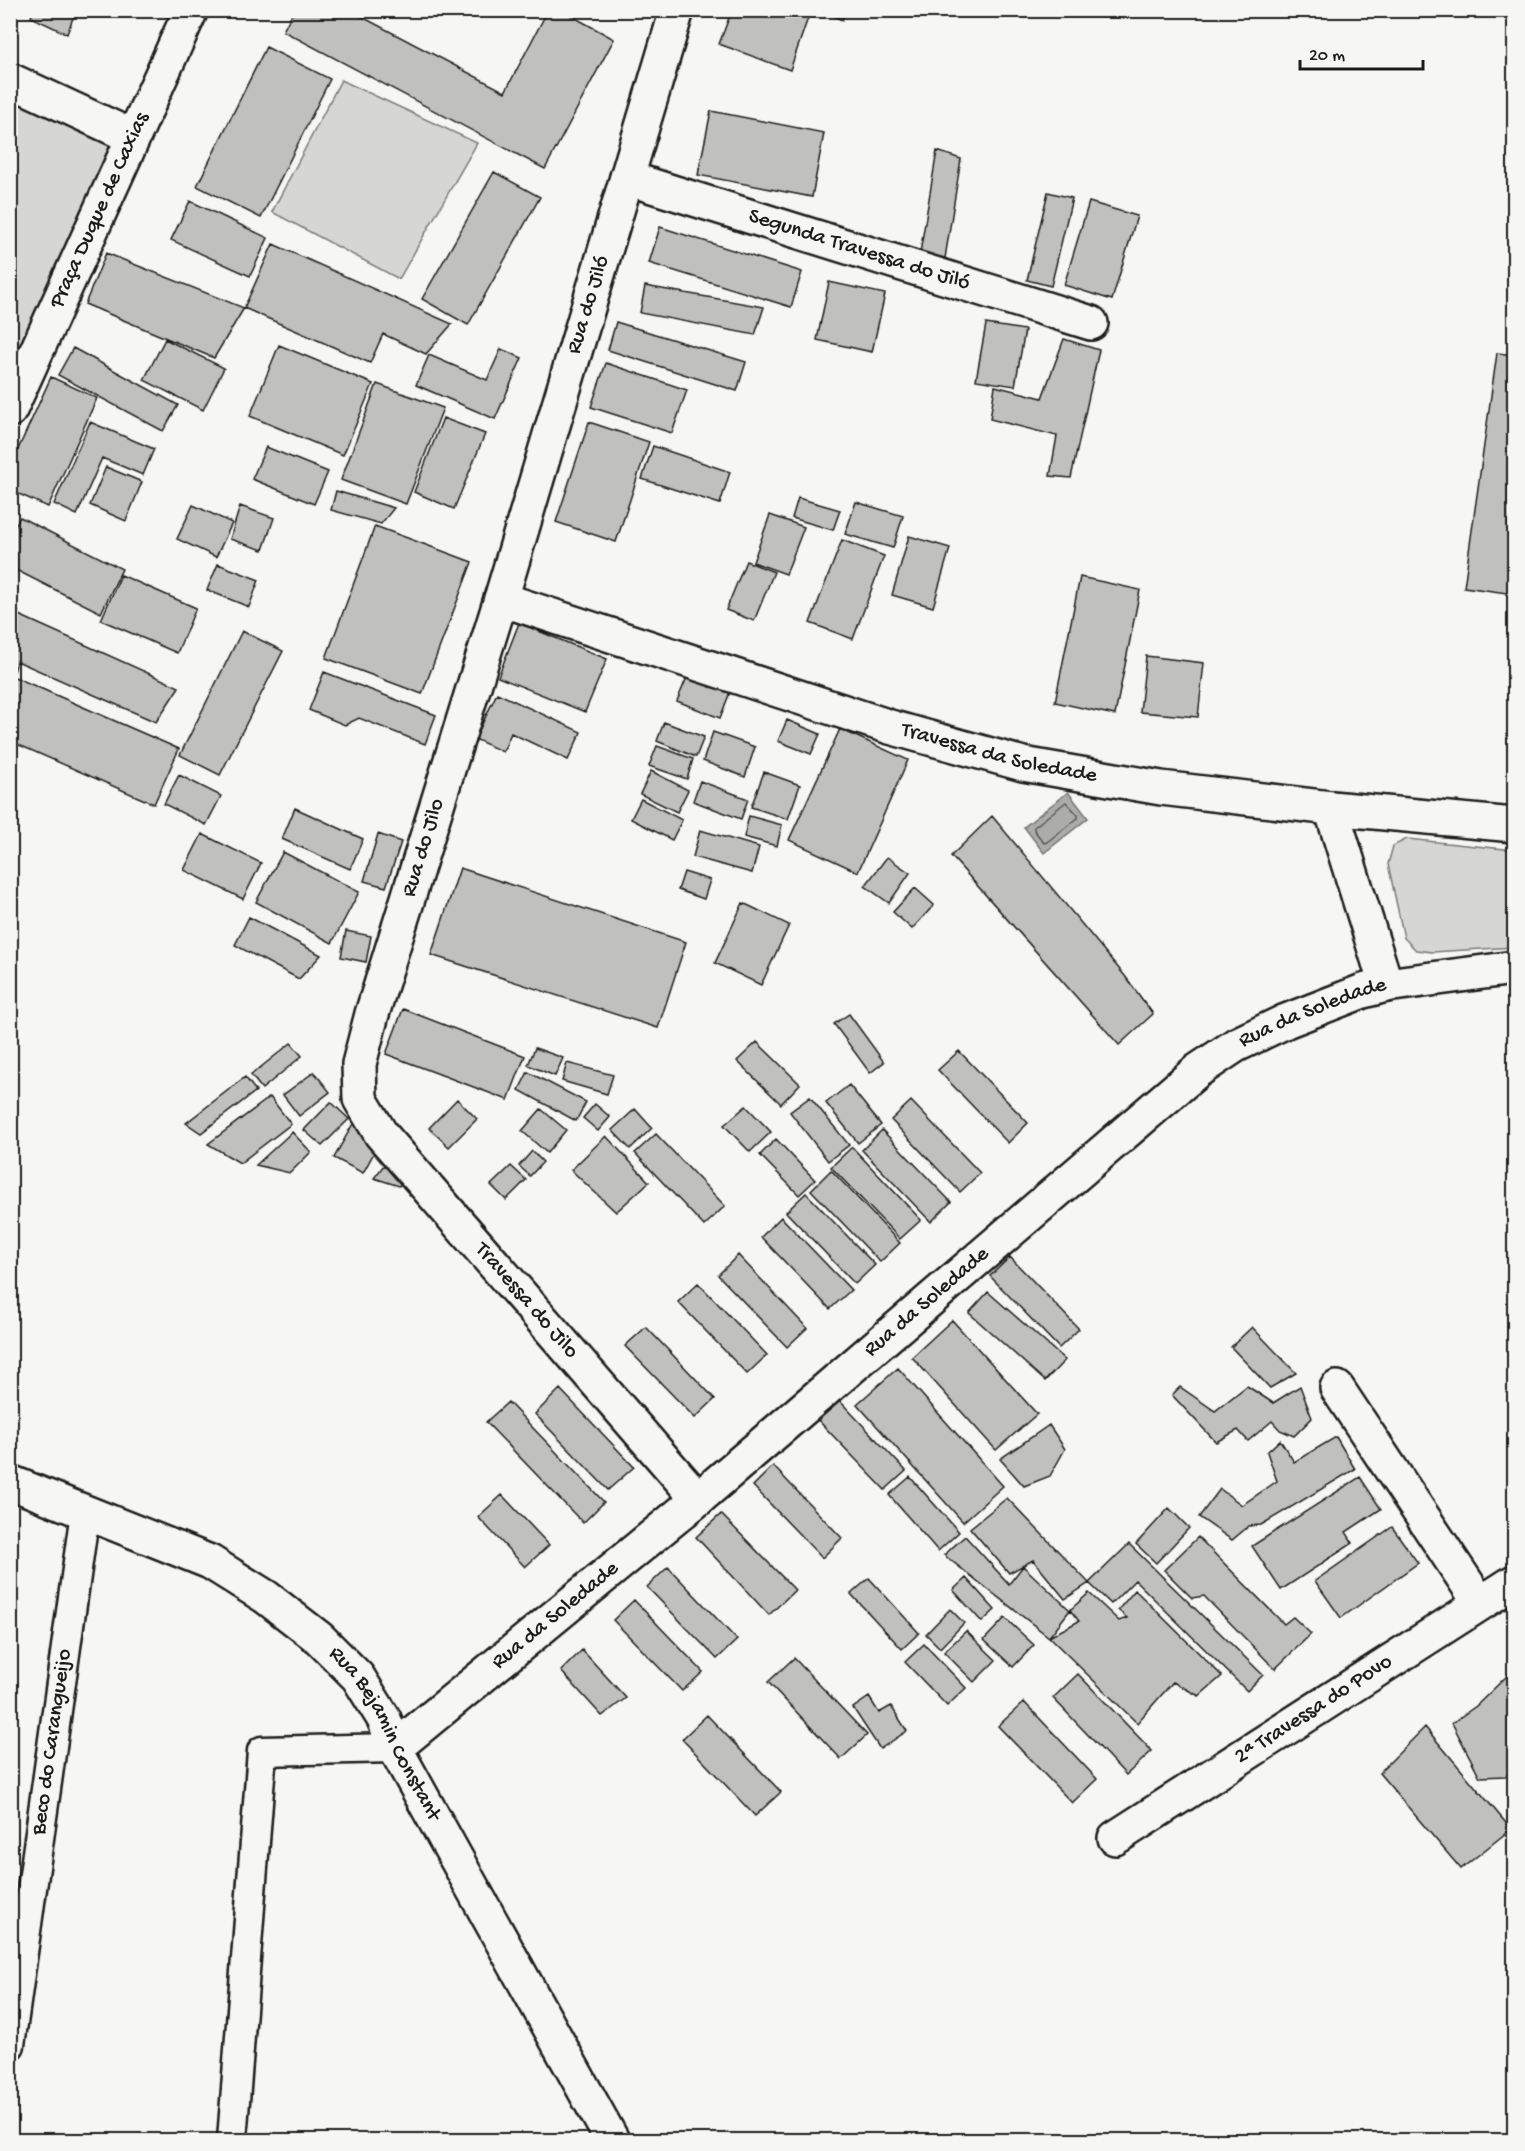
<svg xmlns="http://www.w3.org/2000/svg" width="1525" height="2151" viewBox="0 0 1525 2151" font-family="'Gochi Hand',sans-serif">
<rect width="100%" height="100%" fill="#f6f6f2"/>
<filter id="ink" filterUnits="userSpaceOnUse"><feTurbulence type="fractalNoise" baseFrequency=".0167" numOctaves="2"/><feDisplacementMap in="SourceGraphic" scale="12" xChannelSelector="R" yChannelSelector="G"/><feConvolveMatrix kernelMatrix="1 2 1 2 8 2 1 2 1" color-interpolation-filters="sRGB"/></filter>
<g filter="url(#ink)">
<path fill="#d6d6d2" stroke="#797977" stroke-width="1.5" d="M 341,80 L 477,143 L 399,279 L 272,212 Z
M 11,93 L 117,142 L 11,382 Z
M 1407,839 L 1514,850 L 1514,947 L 1432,952 L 1416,950 L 1404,938 L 1388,864 L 1393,846 Z"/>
<path fill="#acaca9" stroke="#727271" stroke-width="1.5" d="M 1068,792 L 1088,818 L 1044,853 L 1024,827 Z"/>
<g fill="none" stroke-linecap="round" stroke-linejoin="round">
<path stroke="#565654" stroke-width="1.5" d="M 1066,802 L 1078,815 L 1078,818 L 1047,842 L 1044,843 L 1034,830 L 1034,827 Z"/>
</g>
<path fill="#c0c0bd" stroke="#1c1c1c" stroke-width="1.5" d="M 34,10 L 76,10 L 67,34 L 31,17 Z
M 294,10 L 349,10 L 505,92 L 548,10 L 561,10 L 614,39 L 545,169 L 283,31 Z
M 732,10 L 788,10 L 808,18 L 790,70 L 719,44 Z
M 821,10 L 846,10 L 842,20 Z
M 266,47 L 330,79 L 261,218 L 197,186 Z
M 711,111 L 824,133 L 812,197 L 698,175 Z
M 937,151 L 961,159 L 945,258 L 920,253 Z
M 494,172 L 540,197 L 468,325 L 422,299 Z
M 1048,192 L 1072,198 L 1051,286 L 1027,280 Z
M 190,201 L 268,238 L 250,276 L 171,240 Z
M 1089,202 L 1137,216 L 1112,300 L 1064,285 Z
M 660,227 L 802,272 L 791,307 L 649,263 Z
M 273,244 L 452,324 L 426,354 L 383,334 L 370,363 L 244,308 Z
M 106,253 L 244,308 L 214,358 L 85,304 Z
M 829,282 L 885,294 L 872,352 L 817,340 Z
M 645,286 L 764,307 L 755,335 L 640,313 Z
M 616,322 L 746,362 L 737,391 L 608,350 Z
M 986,324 L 1025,330 L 1015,386 L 976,380 Z
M 165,339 L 224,368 L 203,410 L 144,380 Z
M 1064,339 L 1099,350 L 1071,478 L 1050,476 L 1057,436 L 990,419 L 995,386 L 1042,398 Z
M 279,345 L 373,384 L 343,455 L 250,416 Z
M 73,348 L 178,405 L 163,431 L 58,375 Z
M 501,349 L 522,358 L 495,419 L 416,385 L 429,355 L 487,380 Z
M 1497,353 L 1514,355 L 1514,594 L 1464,587 Z
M 606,363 L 687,390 L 672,433 L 591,407 Z
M 51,377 L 97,398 L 48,507 L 10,490 L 10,467 Z
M 377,384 L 443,408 L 406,504 L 341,480 Z
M 443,418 L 485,434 L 454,509 L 414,492 Z
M 90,422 L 154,449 L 143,475 L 102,458 L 77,515 L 54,504 Z
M 589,422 L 649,442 L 616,542 L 556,522 Z
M 653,446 L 730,472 L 720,504 L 642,479 Z
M 266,447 L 328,472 L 314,504 L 252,479 Z
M 106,467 L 142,482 L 126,521 L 90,505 Z
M 336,491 L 394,508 L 381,524 L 331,510 Z
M 798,498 L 840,510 L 833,530 L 792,518 Z
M 856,502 L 903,516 L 893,548 L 845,534 Z
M 193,505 L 232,523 L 216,557 L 177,539 Z
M 240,506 L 274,518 L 263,550 L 230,539 Z
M 770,515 L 804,527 L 786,574 L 753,562 Z
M 20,517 L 122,569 L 101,613 L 10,567 L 10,535 Z
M 375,526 L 472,562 L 422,694 L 326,658 Z
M 909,536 L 950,548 L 933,607 L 892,595 Z
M 842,540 L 884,556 L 853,639 L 810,623 Z
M 746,561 L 774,572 L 754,621 L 726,610 Z
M 218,564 L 259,580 L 249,607 L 207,590 Z
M 121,575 L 196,608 L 177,653 L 101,620 Z
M 1080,577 L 1140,590 L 1115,715 L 1055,702 Z
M 10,611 L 179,687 L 156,722 L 17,661 L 14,672 L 10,671 Z
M 519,623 L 607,659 L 585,712 L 498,677 Z
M 242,631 L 283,651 L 220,775 L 180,755 Z
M 1146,656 L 1204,663 L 1198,717 L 1140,712 Z
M 690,670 L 732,687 L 720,718 L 677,701 Z
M 324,672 L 436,715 L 425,744 L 359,718 L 345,725 L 309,710 Z
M 10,675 L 179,749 L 154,804 L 10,741 Z
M 497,693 L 581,732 L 568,760 L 511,733 L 503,752 L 475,739 Z
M 787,720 L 820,734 L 811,754 L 778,741 Z
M 664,722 L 704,737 L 696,757 L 657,741 Z
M 840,729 L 908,760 L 858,872 L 789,840 Z
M 713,732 L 755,747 L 745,777 L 703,761 Z
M 657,746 L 693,759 L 687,779 L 649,766 Z
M 651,771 L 688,790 L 677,812 L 640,794 Z
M 764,772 L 800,785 L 788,819 L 751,807 Z
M 179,775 L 221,796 L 206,825 L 164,804 Z
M 700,781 L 748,799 L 741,819 L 693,801 Z
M 641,799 L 682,820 L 672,840 L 631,819 Z
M 295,808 L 363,839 L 350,869 L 282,839 Z
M 749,816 L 782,825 L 777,846 L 744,837 Z
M 992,816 L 1125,976 L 1153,1014 L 1119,1045 L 951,856 Z
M 700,830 L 759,847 L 752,873 L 693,857 Z
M 202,834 L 261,863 L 243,899 L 184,870 Z
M 378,834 L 401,842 L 386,887 L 364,881 Z
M 283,852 L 359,892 L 332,943 L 256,902 Z
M 887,857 L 910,873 L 889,903 L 865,886 Z
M 460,868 L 686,942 L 658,1028 L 431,955 Z
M 684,872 L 710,880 L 704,899 L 678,890 Z
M 915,888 L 934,905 L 912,929 L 893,912 Z
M 743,903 L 789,925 L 761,985 L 715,963 Z
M 249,917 L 321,955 L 299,979 L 235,945 Z
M 346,931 L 371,936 L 366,962 L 341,957 Z
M 403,1009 L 525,1056 L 508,1100 L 386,1054 Z
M 849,1014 L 884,1062 L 870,1073 L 834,1024 Z
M 757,1042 L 800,1084 L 781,1104 L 737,1061 Z
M 291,1043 L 302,1056 L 262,1089 L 251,1075 Z
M 535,1048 L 563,1058 L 555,1076 L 528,1065 Z
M 959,1051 L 1028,1123 L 1008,1143 L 938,1070 Z
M 567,1063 L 613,1075 L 607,1094 L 562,1081 Z
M 314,1072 L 330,1092 L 299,1116 L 283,1095 Z
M 528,1072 L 586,1102 L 576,1121 L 519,1090 Z
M 245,1077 L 256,1091 L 201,1133 L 186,1123 Z
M 849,1085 L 881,1125 L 858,1143 L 826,1103 Z
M 270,1097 L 291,1124 L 240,1163 L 208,1144 Z
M 810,1097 L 849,1145 L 828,1161 L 790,1112 Z
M 457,1099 L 477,1119 L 449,1147 L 429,1128 Z
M 911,1101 L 980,1173 L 960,1192 L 891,1120 Z
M 331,1102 L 349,1119 L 322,1146 L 304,1130 Z
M 595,1104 L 610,1117 L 598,1131 L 583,1118 Z
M 746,1106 L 771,1132 L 750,1152 L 724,1125 Z
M 541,1109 L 566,1130 L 547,1153 L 522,1131 Z
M 635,1109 L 652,1128 L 630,1149 L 612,1130 Z
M 355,1120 L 377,1147 L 363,1173 L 334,1158 Z
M 882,1130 L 951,1202 L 931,1222 L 862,1150 Z
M 292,1132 L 311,1152 L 290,1173 L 256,1165 Z
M 656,1134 L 725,1206 L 704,1226 L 635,1153 Z
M 606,1136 L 649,1182 L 616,1212 L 571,1170 Z
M 776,1139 L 815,1180 L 799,1195 L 760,1155 Z
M 852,1147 L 921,1220 L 900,1239 L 831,1167 Z
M 532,1151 L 543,1162 L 530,1176 L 519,1166 Z
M 387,1161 L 407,1176 L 399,1186 L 374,1178 Z
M 511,1166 L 526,1180 L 506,1200 L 491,1185 Z
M 831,1170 L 900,1243 L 880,1262 L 811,1190 Z
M 806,1193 L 875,1265 L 855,1284 L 786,1212 Z
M 781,1217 L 851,1290 L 830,1309 L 761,1237 Z
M 738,1255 L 807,1328 L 787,1347 L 718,1275 Z
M 1010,1257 L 1079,1329 L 1059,1348 L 990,1276 Z
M 698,1283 L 767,1355 L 747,1374 L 678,1302 Z
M 988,1292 L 1065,1360 L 1045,1381 L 969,1313 Z
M 952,1320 L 1037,1414 L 996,1450 L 912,1357 Z
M 646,1327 L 715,1399 L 695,1418 L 625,1346 Z
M 1252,1327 L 1296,1373 L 1270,1388 L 1231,1347 Z
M 898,1368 L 1003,1486 L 963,1522 L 857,1404 Z
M 1247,1386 L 1273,1403 L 1300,1386 L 1312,1418 L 1294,1436 L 1280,1430 L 1272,1421 L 1248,1441 L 1238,1430 L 1216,1442 L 1172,1395 L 1180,1387 L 1215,1411 Z
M 560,1389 L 634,1467 L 608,1490 L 535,1414 Z
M 837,1398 L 906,1471 L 885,1490 L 816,1418 Z
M 508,1402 L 604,1502 L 583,1523 L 486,1422 Z
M 1049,1425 L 1065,1449 L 1050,1476 L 1024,1486 L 1000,1459 Z
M 1336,1437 L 1355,1469 L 1261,1525 L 1249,1526 L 1232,1540 L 1199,1517 L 1220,1489 L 1242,1505 L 1277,1481 L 1267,1452 L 1280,1440 L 1294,1462 Z
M 773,1466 L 842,1538 L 822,1558 L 753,1486 Z
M 910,1477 L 959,1532 L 938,1551 L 889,1495 Z
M 1360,1477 L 1381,1509 L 1346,1532 L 1353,1543 L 1281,1590 L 1252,1546 Z
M 502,1495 L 549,1545 L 525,1567 L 478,1517 Z
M 1007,1498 L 1089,1583 L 1065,1599 L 1033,1560 L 1009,1573 L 970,1528 Z
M 1169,1508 L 1189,1528 L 1156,1563 L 1136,1544 Z
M 721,1514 L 795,1590 L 769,1615 L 696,1537 Z
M 1392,1527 L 1418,1563 L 1341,1618 L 1315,1581 Z
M 965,1536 L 1009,1584 L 1023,1566 L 1070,1610 L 1049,1637 L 944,1555 Z
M 1198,1537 L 1284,1624 L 1293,1617 L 1311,1634 L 1275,1669 L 1204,1596 L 1192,1598 L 1164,1570 Z
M 1129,1544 L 1263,1675 L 1247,1691 L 1135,1580 L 1111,1604 L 1089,1583 Z
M 668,1567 L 737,1640 L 717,1659 L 647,1587 Z
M 869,1578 L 919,1633 L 902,1649 L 851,1594 Z
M 966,1578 L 995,1610 L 982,1622 L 953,1590 Z
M 1135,1590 L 1222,1676 L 1199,1696 L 1173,1682 L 1137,1723 L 1049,1637 L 1079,1621 L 1070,1610 L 1089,1593 L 1119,1621 L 1127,1618 L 1118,1610 Z
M 634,1600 L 703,1672 L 682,1691 L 613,1620 Z
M 950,1609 L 964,1623 L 940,1648 L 926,1634 Z
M 1005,1618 L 1034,1645 L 1013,1667 L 984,1640 Z
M 966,1631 L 996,1660 L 974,1682 L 944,1652 Z
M 924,1644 L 966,1688 L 947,1706 L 905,1662 Z
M 582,1650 L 626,1698 L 602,1716 L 561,1671 Z
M 794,1658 L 867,1735 L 841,1759 L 768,1682 Z
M 1078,1674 L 1152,1751 L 1126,1775 L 1053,1698 Z
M 1509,1674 L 1514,1685 L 1514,1771 L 1506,1776 L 1480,1777 L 1452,1723 L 1476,1706 Z
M 869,1697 L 879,1713 L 891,1706 L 907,1731 L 880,1749 L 853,1708 Z
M 1024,1702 L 1097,1779 L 1072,1803 L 998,1726 Z
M 707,1715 L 781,1792 L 755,1816 L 682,1739 Z
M 1425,1727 L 1511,1829 L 1461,1869 L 1379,1773 Z"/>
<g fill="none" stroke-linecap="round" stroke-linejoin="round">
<g stroke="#1c1c1c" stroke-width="33">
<g id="pedestrian">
<path id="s1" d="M 10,2045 L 85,1512"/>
<path d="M 232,2140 L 262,1751 L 395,1748"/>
</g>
</g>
<g stroke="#1c1c1c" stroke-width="38">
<g id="minor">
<path id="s2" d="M 677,10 L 501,599 L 372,1014 L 359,1064 L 360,1099 L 381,1134 L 698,1499"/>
<path d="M 10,80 L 133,137"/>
<path id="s3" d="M 627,178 L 1091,323"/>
<path id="s4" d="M 501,599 L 890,727 L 1023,764 L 1161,788 L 1331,808 L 1514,825"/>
<path d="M 1331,808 L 1386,985"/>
<path d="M 1337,1388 L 1480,1603"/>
<path id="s5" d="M 395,1748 L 698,1499 L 1197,1071 L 1236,1045 L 1286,1021 L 1363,991 L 1386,985 L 1514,968"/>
<path d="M 1115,1838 L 1514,1582"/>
</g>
</g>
<g stroke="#1c1c1c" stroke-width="38">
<g id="tertiary">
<path id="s6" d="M 10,410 L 191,10"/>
<path id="s7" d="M 10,1482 L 210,1562 L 266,1597 L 319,1638 L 358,1677 L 384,1719 L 395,1748 L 612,2140"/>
</g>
</g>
<use href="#pedestrian" stroke="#f6f6f2" stroke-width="28"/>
<use href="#minor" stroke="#f6f6f2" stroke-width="33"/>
<use href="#tertiary" stroke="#f6f6f2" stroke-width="33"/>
</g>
</g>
<g text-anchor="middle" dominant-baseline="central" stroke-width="6" stroke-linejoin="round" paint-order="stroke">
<g font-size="22" fill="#1c1c1c" stroke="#f6f6f2">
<text stroke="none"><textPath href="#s6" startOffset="219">Praça Duque de Caxias</textPath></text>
<text stroke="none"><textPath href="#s3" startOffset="243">Segunda Travessa do Jiló</textPath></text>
<text transform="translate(589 305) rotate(-73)">Rua do Jiló</text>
<text stroke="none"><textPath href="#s4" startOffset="522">Travessa da Soledade</textPath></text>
<text transform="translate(424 848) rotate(-73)">Rua do Jilo</text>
<text stroke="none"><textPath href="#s5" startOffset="1180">Rua da Soledade</textPath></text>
<text stroke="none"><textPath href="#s2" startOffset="1398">Travessa do Jilo</textPath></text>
<text stroke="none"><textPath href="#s5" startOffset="694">Rua da Soledade</textPath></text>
<text stroke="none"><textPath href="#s5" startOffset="208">Rua da Soledade</textPath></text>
<text transform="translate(1314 1710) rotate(-33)">2ª Travessa do Povo</text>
<text stroke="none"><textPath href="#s7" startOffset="466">Rua Bejamin Constant</textPath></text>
<text stroke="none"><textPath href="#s1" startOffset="306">Beco do Carangueijo</textPath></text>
</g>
</g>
<rect width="1525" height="2151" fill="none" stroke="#f6f6f2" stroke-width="36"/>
<rect x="18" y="18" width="1489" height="2115" fill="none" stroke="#1c1c1c" stroke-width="2" filter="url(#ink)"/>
<path d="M1300 60v9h123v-9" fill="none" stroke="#1c1c1c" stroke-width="3"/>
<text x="1309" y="60" font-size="18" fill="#1c1c1c" stroke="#f6f6f2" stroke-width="4.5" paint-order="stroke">20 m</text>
</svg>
